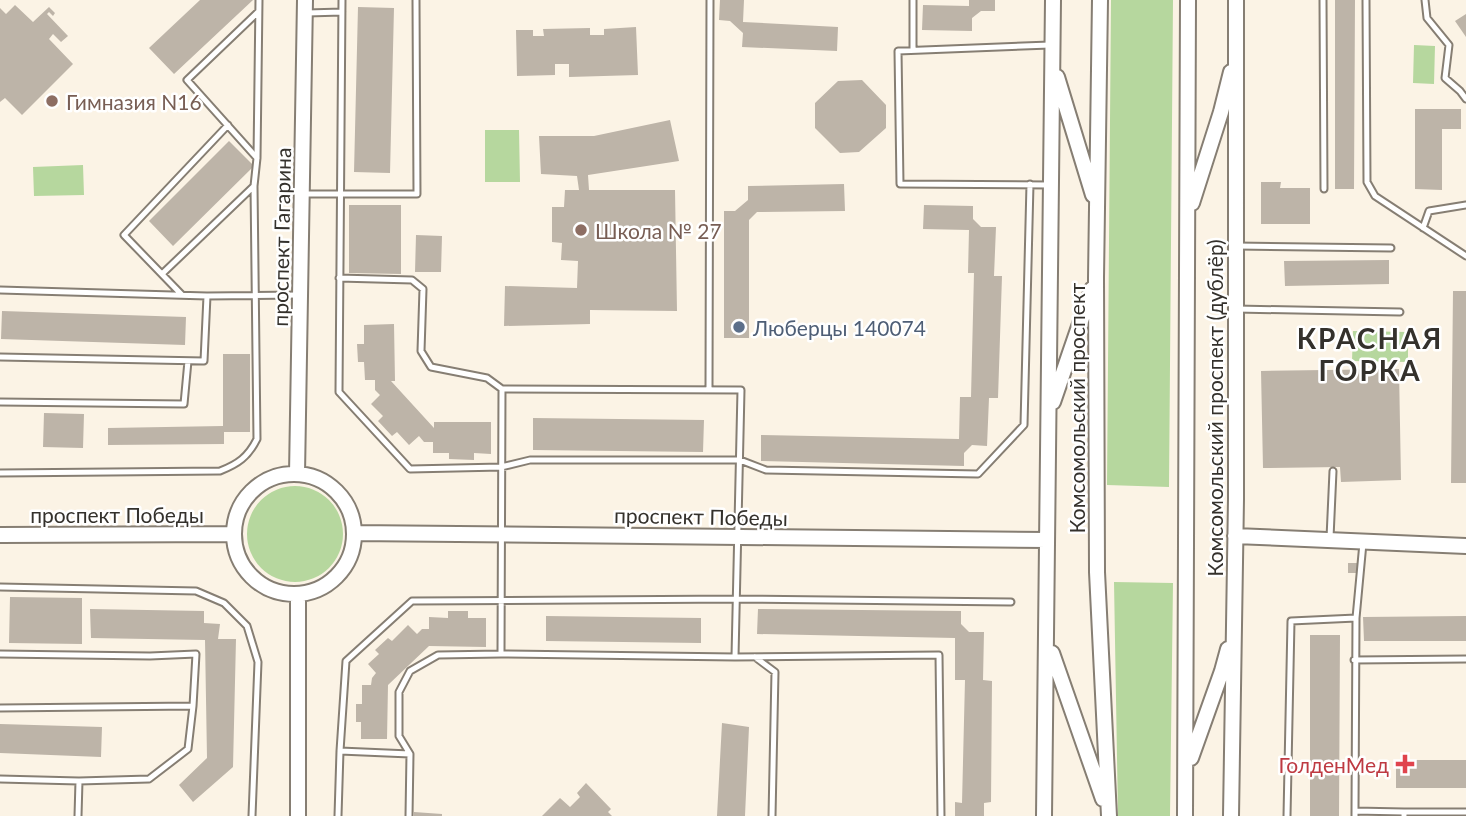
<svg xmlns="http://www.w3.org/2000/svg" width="1466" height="816" viewBox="0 0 1466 816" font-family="Lato,sans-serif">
<rect width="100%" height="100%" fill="#fbf3e5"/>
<path fill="#b6d79e" d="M 1111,0 L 1173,0 L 1169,487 L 1107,485 Z
M 1414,45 L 1435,46 L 1434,84 L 1413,83 Z
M 485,130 L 519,130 L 520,182 L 485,182 Z
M 83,165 L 84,195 L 34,196 L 33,167 Z
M 1353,331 L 1408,332 L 1408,362 L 1352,361 Z
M247 534a48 48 0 1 1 96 0a48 48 0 1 1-96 0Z
M 1114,582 L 1173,583 L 1170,816 L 1118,816 Z"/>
<path fill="#bdb4a8" d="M 200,0 L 253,0 L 174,74 L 149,48 Z
M 720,0 L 744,0 L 743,22 L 838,27 L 837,51 L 742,47 L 743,33 L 730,21 L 719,20 Z
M 969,0 L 995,0 L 995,11 L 981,11 L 972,18 L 972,31 L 922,30 L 923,5 L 969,6 Z
M 1335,0 L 1355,0 L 1354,189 L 1335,189 Z
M 15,5 L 33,22 L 49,7 L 55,13 L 53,16 L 49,12 L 47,14 L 68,36 L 61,42 L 53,34 L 49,39 L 73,64 L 22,115 L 5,98 L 0,102 L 0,8 L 6,14 Z
M 358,7 L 394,8 L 390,173 L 354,172 Z
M 1466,14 L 1466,37 L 1455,21 Z
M 636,27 L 638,75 L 569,77 L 569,64 L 555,64 L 555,75 L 517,76 L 516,30 L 533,30 L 533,36 L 544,36 L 543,29 L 590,28 L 590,35 L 604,35 L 604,29 Z
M 862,80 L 886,105 L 886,128 L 859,152 L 840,153 L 815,128 L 815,103 L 838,81 Z
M 1415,109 L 1461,109 L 1461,129 L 1442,129 L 1442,190 L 1415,189 Z
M 670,120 L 679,161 L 588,175 L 589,190 L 675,190 L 677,311 L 590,310 L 590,324 L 504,326 L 505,286 L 577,288 L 578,261 L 561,260 L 562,243 L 552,242 L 552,207 L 564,207 L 565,190 L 579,190 L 577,176 L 541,174 L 539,136 L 594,136 Z
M 229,141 L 254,166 L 173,246 L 149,221 Z
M 1261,182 L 1281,182 L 1280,188 L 1310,188 L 1310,224 L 1261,224 Z
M 844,184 L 845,211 L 757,212 L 749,220 L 749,338 L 724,338 L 724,211 L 735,211 L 748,200 L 748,186 Z
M 349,205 L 401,205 L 401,274 L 349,273 Z
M 924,205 L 973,206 L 973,219 L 981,227 L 996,227 L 994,276 L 1002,276 L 998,398 L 989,398 L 987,446 L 972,445 L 964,453 L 964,466 L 761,461 L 761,435 L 959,439 L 960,397 L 971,397 L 974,273 L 968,273 L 969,230 L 923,229 Z
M 416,235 L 442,236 L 441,272 L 415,272 Z
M 1389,260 L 1389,284 L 1285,286 L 1284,261 Z
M 1453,291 L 1466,291 L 1466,483 L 1451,483 Z
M 2,311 L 186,317 L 185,345 L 1,339 Z
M 394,324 L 395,381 L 391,381 L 434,428 L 434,422 L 491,422 L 491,454 L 474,453 L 474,460 L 449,459 L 449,453 L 433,453 L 433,442 L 424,442 L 419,436 L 409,445 L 397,432 L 392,436 L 378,421 L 383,416 L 371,404 L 380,395 L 375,390 L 375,380 L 365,380 L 364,362 L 358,362 L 357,344 L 364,344 L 364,325 Z
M 223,354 L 250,354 L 250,432 L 224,432 L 224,444 L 108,445 L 108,428 L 223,426 Z
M 1399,369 L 1401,480 L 1341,482 L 1340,467 L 1263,468 L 1261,371 Z
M 44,413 L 84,414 L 83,448 L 43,447 Z
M 533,418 L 704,420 L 703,452 L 533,450 Z
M 1348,563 L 1358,563 L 1358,573 L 1348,573 Z
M 10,597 L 82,598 L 82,644 L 9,643 Z
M 90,609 L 204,611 L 204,623 L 220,624 L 218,639 L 236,639 L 233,767 L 193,802 L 179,785 L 207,758 L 205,640 L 91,638 Z
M 758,609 L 961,611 L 961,624 L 969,632 L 984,632 L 983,680 L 992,681 L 991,802 L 984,803 L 984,816 L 955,816 L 955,802 L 962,803 L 965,680 L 955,680 L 955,638 L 757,634 Z
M 448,611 L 468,611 L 468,618 L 486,618 L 486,647 L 429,646 L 388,685 L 387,739 L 361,739 L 361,722 L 356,722 L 356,704 L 362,704 L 362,685 L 371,685 L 372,678 L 376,673 L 368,664 L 379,654 L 375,650 L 388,638 L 392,641 L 408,625 L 417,634 L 422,629 L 429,629 L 429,617 L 448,618 Z
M 546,616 L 701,618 L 701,643 L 546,641 Z
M 1466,616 L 1466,641 L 1364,641 L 1363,617 Z
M 1310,635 L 1340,635 L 1339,816 L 1310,816 Z
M 722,723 L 749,727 L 745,816 L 717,816 Z
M 0,724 L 102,727 L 101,757 L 0,753 Z
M 1396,760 L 1466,760 L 1466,788 L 1396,788 Z
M 586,783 L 611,809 L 608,812 L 612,816 L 542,816 L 560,798 L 570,807 L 580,797 L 577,793 Z
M 414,812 L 442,814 L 442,816 L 414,816 Z"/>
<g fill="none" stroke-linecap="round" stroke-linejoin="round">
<g stroke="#867e73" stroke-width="9">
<path id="lane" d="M 342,0 L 339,392 L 410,469 L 501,467 L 530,460 L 740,460 L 766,470 L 978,474 L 1024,425 L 1030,184
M 1323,0 L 1324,189
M 1366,0 L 1367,182 L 1375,196 L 1466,256
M 1425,0 L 1427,18 L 1449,45 L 1445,78 L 1460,91 L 1466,99
M 307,13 L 342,12
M 913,50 L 913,0
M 257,158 L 187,80 L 258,12
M 1050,185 L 900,184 L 898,51 L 1050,45
M 303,194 L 417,194 L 416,0
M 1423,228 L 1429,211 L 1466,205
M 1236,246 L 1391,248
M 162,274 L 254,186
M 339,278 L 412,280 L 423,289 L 421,351 L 431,367 L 487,378 L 502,389
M 0,290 L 207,296 L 204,361 L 0,357
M 182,295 L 124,235 L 228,125
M 207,296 L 299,295
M 1236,309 L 1400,312
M 502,389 L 741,390 L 735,657 L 501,654 Z
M 709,390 L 710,0
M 0,402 L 184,404 L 188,361
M 0,473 L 220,471 C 238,464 248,457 257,439 L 254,186 L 257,158 L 259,0
M 1330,538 L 1333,471
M 0,587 L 196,591 L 224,603 L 247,626 L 258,662 L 252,816
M 0,654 L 150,656 L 196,654 L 193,706 L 0,708
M 735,657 L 939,655 L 941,816
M 755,657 L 775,672 L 772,816
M 1354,660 L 1466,659
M 340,751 L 410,754
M 0,779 L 79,781 L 149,779 L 188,749 L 193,706
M 1355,811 L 1356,618
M 1404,812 L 1466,812
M 78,816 L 79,781
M 338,816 L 340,751 L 346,661 L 412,601 L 737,599 L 1011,602
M 409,816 L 410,754 L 399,736 L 399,692 L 410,671 L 438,655 L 501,654
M 1287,816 L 1291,621 L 1356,618 L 1363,543
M 1355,816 L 1355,811 L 1404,812 L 1404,815"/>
</g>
<g stroke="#867e73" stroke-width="18">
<path id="secondary" d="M 1100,0 L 1096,278 L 1097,572 L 1109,816
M 1057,77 L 1093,195
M 1192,203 L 1221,112 L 1231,72
M 1053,402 L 1092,289
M 297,474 L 305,0
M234 534a60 60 0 1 1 120 0a60 60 0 1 1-120 0Z
M 354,533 L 1047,540
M 0,535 L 234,534
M 1235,536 L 1466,546
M 1052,653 L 1103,799
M 1191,758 L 1222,671 L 1228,649
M 298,816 L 298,594
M 1044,816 L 1053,0
M 1185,816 L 1188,0
M 1231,816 L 1236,499 L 1236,0"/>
</g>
<use href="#lane" stroke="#fff" stroke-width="5"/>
<use href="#secondary" stroke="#fff" stroke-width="14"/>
</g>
<g fill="#8d6e63" stroke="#fff" stroke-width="2.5">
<circle cx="52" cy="101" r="7"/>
<circle cx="581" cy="230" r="7"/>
</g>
<circle fill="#5c6f8a" stroke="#fff" stroke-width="2.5" cx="739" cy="327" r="7"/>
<path fill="#e0444e" stroke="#fff" stroke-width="2.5" d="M1401.5 753.5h7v7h7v7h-7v7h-7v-7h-7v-7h7z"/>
<g text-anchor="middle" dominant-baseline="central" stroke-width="5" stroke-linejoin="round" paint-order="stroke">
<g font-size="21" fill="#785e54" stroke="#fff" text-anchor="start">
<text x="66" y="101">Гимназия N16</text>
<text x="595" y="230">Школа № 27</text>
</g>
<g font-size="21" fill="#34312c" stroke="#fff">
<text transform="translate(281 237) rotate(-89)">проспект Гагарина</text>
<text transform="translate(1076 408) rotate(-90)">Комсомольский проспект</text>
<text transform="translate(1214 408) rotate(-90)">Комсомольский проспект (дублёр)</text>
<text x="117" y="514">проспект Победы</text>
<text transform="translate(701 516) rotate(1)">проспект Победы</text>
</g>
<g font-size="21" fill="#4e5e75" stroke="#fff" text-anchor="start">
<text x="753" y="327">Люберцы 140074</text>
</g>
<g font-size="21" fill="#be3a42" stroke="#fff" text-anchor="end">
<text x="1389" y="764">ГолденМед</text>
</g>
<g font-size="28" font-weight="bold" letter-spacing="2" fill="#34312c" stroke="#fff">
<text x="1370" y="338">КРАСНАЯ<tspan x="1370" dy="32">ГОРКА</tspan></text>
</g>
</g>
</svg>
